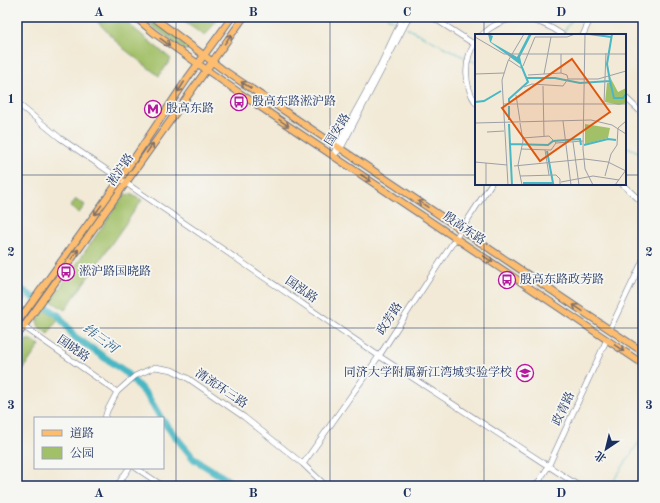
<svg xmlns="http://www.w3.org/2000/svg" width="660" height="503" viewBox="0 0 660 503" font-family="'Old Standard TT','Noto Serif SC',serif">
<rect width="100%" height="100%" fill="#f6f6f2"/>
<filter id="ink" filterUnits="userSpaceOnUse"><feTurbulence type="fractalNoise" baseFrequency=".025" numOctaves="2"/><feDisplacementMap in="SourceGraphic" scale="8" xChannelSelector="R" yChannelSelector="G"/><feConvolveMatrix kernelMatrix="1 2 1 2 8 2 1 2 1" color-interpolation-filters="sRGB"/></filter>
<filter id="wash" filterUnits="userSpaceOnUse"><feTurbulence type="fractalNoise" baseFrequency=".012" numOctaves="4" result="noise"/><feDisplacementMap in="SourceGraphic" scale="16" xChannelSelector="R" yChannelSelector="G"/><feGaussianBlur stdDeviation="0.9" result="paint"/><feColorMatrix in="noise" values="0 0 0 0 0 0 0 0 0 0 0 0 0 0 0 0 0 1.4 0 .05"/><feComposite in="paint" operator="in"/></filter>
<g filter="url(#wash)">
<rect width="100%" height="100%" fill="#f2ead7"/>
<path fill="#a2c068" stroke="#5e7863" d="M 93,17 L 120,17 L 171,59 L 159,76 L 123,48 Z
M 140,17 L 149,17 L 189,47 L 186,51 Z
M 177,17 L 219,17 L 205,36 Z
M 130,194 L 142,200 L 65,310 L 51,301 L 124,195 Z
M 76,199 L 85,205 L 79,213 L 70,207 Z
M 17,291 L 26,299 L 17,308 Z
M 44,310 L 59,318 L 48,334 L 39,327 L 37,321 Z
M 26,340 L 31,340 L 40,345 L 17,378 L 17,348 L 22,341 Z"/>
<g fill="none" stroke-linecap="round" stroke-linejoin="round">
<path stroke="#4ab7c4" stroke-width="1" d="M 387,17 L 398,23
M 407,28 L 466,58
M 563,33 L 574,17
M 471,60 L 476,63
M 625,146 L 643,154
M 610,486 L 643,436"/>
<path stroke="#4ab7c4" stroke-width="7" d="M 17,286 L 58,315 L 75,337 L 124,371 L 147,395 L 161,418
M 163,421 L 194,459 L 237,486"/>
</g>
</g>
<g filter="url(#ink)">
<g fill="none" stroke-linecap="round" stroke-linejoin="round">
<g stroke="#667088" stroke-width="6">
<path id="minor" d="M 432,17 L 474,44
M 482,35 C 507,10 537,17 563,35
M 583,35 L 591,17
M 476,42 C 463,59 464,86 476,103
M 625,97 L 643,114
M 17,103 L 60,138 L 379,356 L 579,486
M 333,156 L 341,148 L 409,17
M 333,156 L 337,145 L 378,70 L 403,17
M 622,184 L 643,203
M 17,322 L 117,392
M 610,329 L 643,260
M 105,418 L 107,411 L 117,392 L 135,376 L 155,367 L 172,370 L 189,379 L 244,417 L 303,464 L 326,486
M 303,464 L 379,356 L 491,184
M 136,468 L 163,486
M 117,486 L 129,468
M 536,486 L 548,467 L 607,339"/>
</g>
<g stroke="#667088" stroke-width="8">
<path id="major" d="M 135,17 L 154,33 L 244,96 L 643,364
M 153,17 L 222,69 L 643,352
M 17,323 L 121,178 L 189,76 L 232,17
M 17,336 L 244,17"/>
</g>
<use href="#minor" stroke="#fff" stroke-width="5"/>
<use href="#major" stroke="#fcbd6f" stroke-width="6"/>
</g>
<defs><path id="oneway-shaft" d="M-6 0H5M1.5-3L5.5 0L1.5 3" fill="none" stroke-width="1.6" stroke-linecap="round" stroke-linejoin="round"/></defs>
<g stroke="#806f66">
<use href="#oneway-shaft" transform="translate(228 39) rotate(-55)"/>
<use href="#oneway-shaft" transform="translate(165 42) rotate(36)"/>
<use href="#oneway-shaft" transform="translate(246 85) rotate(-147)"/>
<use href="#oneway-shaft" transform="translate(181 87) rotate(123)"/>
<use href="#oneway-shaft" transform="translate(284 123) rotate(34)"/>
<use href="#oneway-shaft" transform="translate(150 148) rotate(-55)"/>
<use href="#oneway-shaft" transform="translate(366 178) rotate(33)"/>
<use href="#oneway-shaft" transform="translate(423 204) rotate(-146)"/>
<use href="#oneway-shaft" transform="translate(98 210) rotate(126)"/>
<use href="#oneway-shaft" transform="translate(75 254) rotate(-54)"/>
<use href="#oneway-shaft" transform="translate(488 259) rotate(34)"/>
<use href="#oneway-shaft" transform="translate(578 308) rotate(-146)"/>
<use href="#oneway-shaft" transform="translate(619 348) rotate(35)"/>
</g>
</g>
<path fill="none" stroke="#1b2f5e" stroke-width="1" stroke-opacity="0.55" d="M 176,17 L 176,486M 330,17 L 330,486M 484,17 L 484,35M 17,175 L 476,175M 625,175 L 643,175M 484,184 L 484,486M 17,328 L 643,328"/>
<defs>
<g id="bus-ring" transform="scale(0.9)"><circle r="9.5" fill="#f6f6f2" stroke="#b5179e" stroke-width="1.5"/><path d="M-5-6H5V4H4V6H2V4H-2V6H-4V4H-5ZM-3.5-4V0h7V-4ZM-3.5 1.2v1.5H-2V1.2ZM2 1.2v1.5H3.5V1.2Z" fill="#b5179e"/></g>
<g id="metro-ring" transform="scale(0.9)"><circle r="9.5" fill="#f6f6f2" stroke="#b5179e" stroke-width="1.5"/><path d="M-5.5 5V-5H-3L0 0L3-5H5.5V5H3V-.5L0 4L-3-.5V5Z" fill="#b5179e"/></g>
<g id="school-ring" transform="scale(0.9)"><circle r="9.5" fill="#f6f6f2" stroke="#b5179e" stroke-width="1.5"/><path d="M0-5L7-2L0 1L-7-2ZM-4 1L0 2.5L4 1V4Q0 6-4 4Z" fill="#b5179e"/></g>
</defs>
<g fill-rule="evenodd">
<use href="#bus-ring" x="239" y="102"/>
<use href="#metro-ring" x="153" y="109"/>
<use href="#bus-ring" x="66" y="272"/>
<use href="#bus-ring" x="507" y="280"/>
<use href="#school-ring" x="525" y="373"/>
</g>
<g text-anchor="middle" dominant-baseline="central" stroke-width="3.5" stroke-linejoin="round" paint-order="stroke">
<g font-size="12" fill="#1b2f5e" stroke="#f6f6f2" text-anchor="start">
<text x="252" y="102">殷高东路淞沪路</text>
<text x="166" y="109">殷高东路</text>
<text x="79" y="272">淞沪路国晓路</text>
<text x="520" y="280">殷高东路政芳路</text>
<text x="512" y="373" text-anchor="end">同济大学附属新江湾城实验学校</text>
</g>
<g font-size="12" fill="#1b2f5e" stroke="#f6f6f2">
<text transform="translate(338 130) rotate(-58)">国安路</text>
<text transform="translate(121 170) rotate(-55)">淞沪路</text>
<text transform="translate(464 229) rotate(34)">殷高东路</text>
<text transform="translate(301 290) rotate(35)">国泓路</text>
<text transform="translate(390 319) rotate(-57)">政芳路</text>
<text transform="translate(73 349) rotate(35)">国晓路</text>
<text transform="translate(221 389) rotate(34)">清流环三路</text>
<text transform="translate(564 409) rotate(-65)">政青路</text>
</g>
<g font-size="13" font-style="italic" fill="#29587d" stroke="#f6f6f2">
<text transform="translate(100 339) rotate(36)">纬三河</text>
</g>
</g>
<g transform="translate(475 34)">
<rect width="151" height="151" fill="#f2ead7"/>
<path d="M 135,43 L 143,58 L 151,54 L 151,69 L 144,71 L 130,68 L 132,49 L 136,48 ZM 110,90 L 135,94 L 133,104 L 110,110 Z" fill="#a2c068"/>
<path d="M 13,0 L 18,2 L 16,8 L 42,23 L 54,0 L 57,0 L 45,23 L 47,32 L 15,8 Z" fill="#4ab7c4"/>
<path fill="none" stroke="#4ab7c4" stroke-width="2" d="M 114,0 L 136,3M 52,44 L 80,44 L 105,49 L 135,47M 135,47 L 139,64 L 148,64 L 151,60M 135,47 L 132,30 L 137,0M 0,68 L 9,67 L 26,57M 34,68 L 34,65 L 53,48 L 46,31M 34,72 L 34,86M 34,90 L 37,151M 35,110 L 73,111 L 78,107 L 105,105 L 106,111M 109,111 L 133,105 L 141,106M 48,149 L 78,149 L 72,117"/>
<path fill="none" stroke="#9c9fa7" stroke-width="1" d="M 110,0 L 108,115 L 110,135 L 118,151M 0,3 L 29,20 L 151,20M 151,12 L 151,31M 86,20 L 86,39M 34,26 L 46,34M 48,32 L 60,3 L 92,3 L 100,0M 0,40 L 29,39M 69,40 L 76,3M 93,45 L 123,45 L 151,37M 68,52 L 69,102M 49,53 L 57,50 L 88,52 L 93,45 L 92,41 L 86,39 L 53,41M 41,61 L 45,87M 129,69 L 131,19M 28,70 L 151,70M 88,87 L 96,151M 0,89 L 116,86 L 137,91 L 151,100M 45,89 L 48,107 L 43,131 L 47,151M 12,98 L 29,97M 98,108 L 104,151M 81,109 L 108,107M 46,115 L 76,116 L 81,109 L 74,102 L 48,104M 70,116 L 74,141M 0,128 L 32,131M 39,132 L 110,125 L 133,128 L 151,137M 45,142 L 81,141 L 85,145 L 85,151M 130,142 L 136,120 L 142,111 L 143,94 L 151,87M 86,148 L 118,142 L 144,146M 11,151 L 11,129M 33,151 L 27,46 L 33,27 L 49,0M 140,151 L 151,136"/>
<path fill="#de5710" fill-opacity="0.15" stroke="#de5710" stroke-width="2" d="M 97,25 L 135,78 L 65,127 L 27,74 Z"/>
<rect width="151" height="151" fill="none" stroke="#1b2f5e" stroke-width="2"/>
</g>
<rect width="660" height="503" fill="none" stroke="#f6f6f2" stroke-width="44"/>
<rect x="34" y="417" width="130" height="52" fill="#f6f6f2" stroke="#9ea6b7"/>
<rect x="42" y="430" width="20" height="6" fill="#fcbd6f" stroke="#9ea6b7"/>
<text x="70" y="437" font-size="12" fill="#1b2f5e">道路</text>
<rect x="42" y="447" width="20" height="12" fill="#a2c068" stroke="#9ea6b7"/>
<text x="70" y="457" font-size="12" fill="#1b2f5e">公园</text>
<g transform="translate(606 449) rotate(215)" stroke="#f6f6f2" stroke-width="3" paint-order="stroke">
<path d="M0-3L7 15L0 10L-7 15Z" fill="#1b2f5e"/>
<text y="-6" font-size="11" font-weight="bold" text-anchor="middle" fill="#1b2f5e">北</text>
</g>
<rect x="22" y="22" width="616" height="459" fill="none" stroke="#1b2f5e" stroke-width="1.5"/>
<g font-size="13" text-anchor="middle" font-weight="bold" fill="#1b2f5e">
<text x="99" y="16">A</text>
<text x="253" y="16">B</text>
<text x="407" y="16">C</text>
<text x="561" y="16">D</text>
<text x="11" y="103">1</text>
<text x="649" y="103">1</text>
<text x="11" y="256">2</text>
<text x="649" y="256">2</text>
<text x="11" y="409">3</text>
<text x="649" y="409">3</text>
<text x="99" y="497">A</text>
<text x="253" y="497">B</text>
<text x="407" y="497">C</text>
<text x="561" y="497">D</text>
</g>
</svg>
